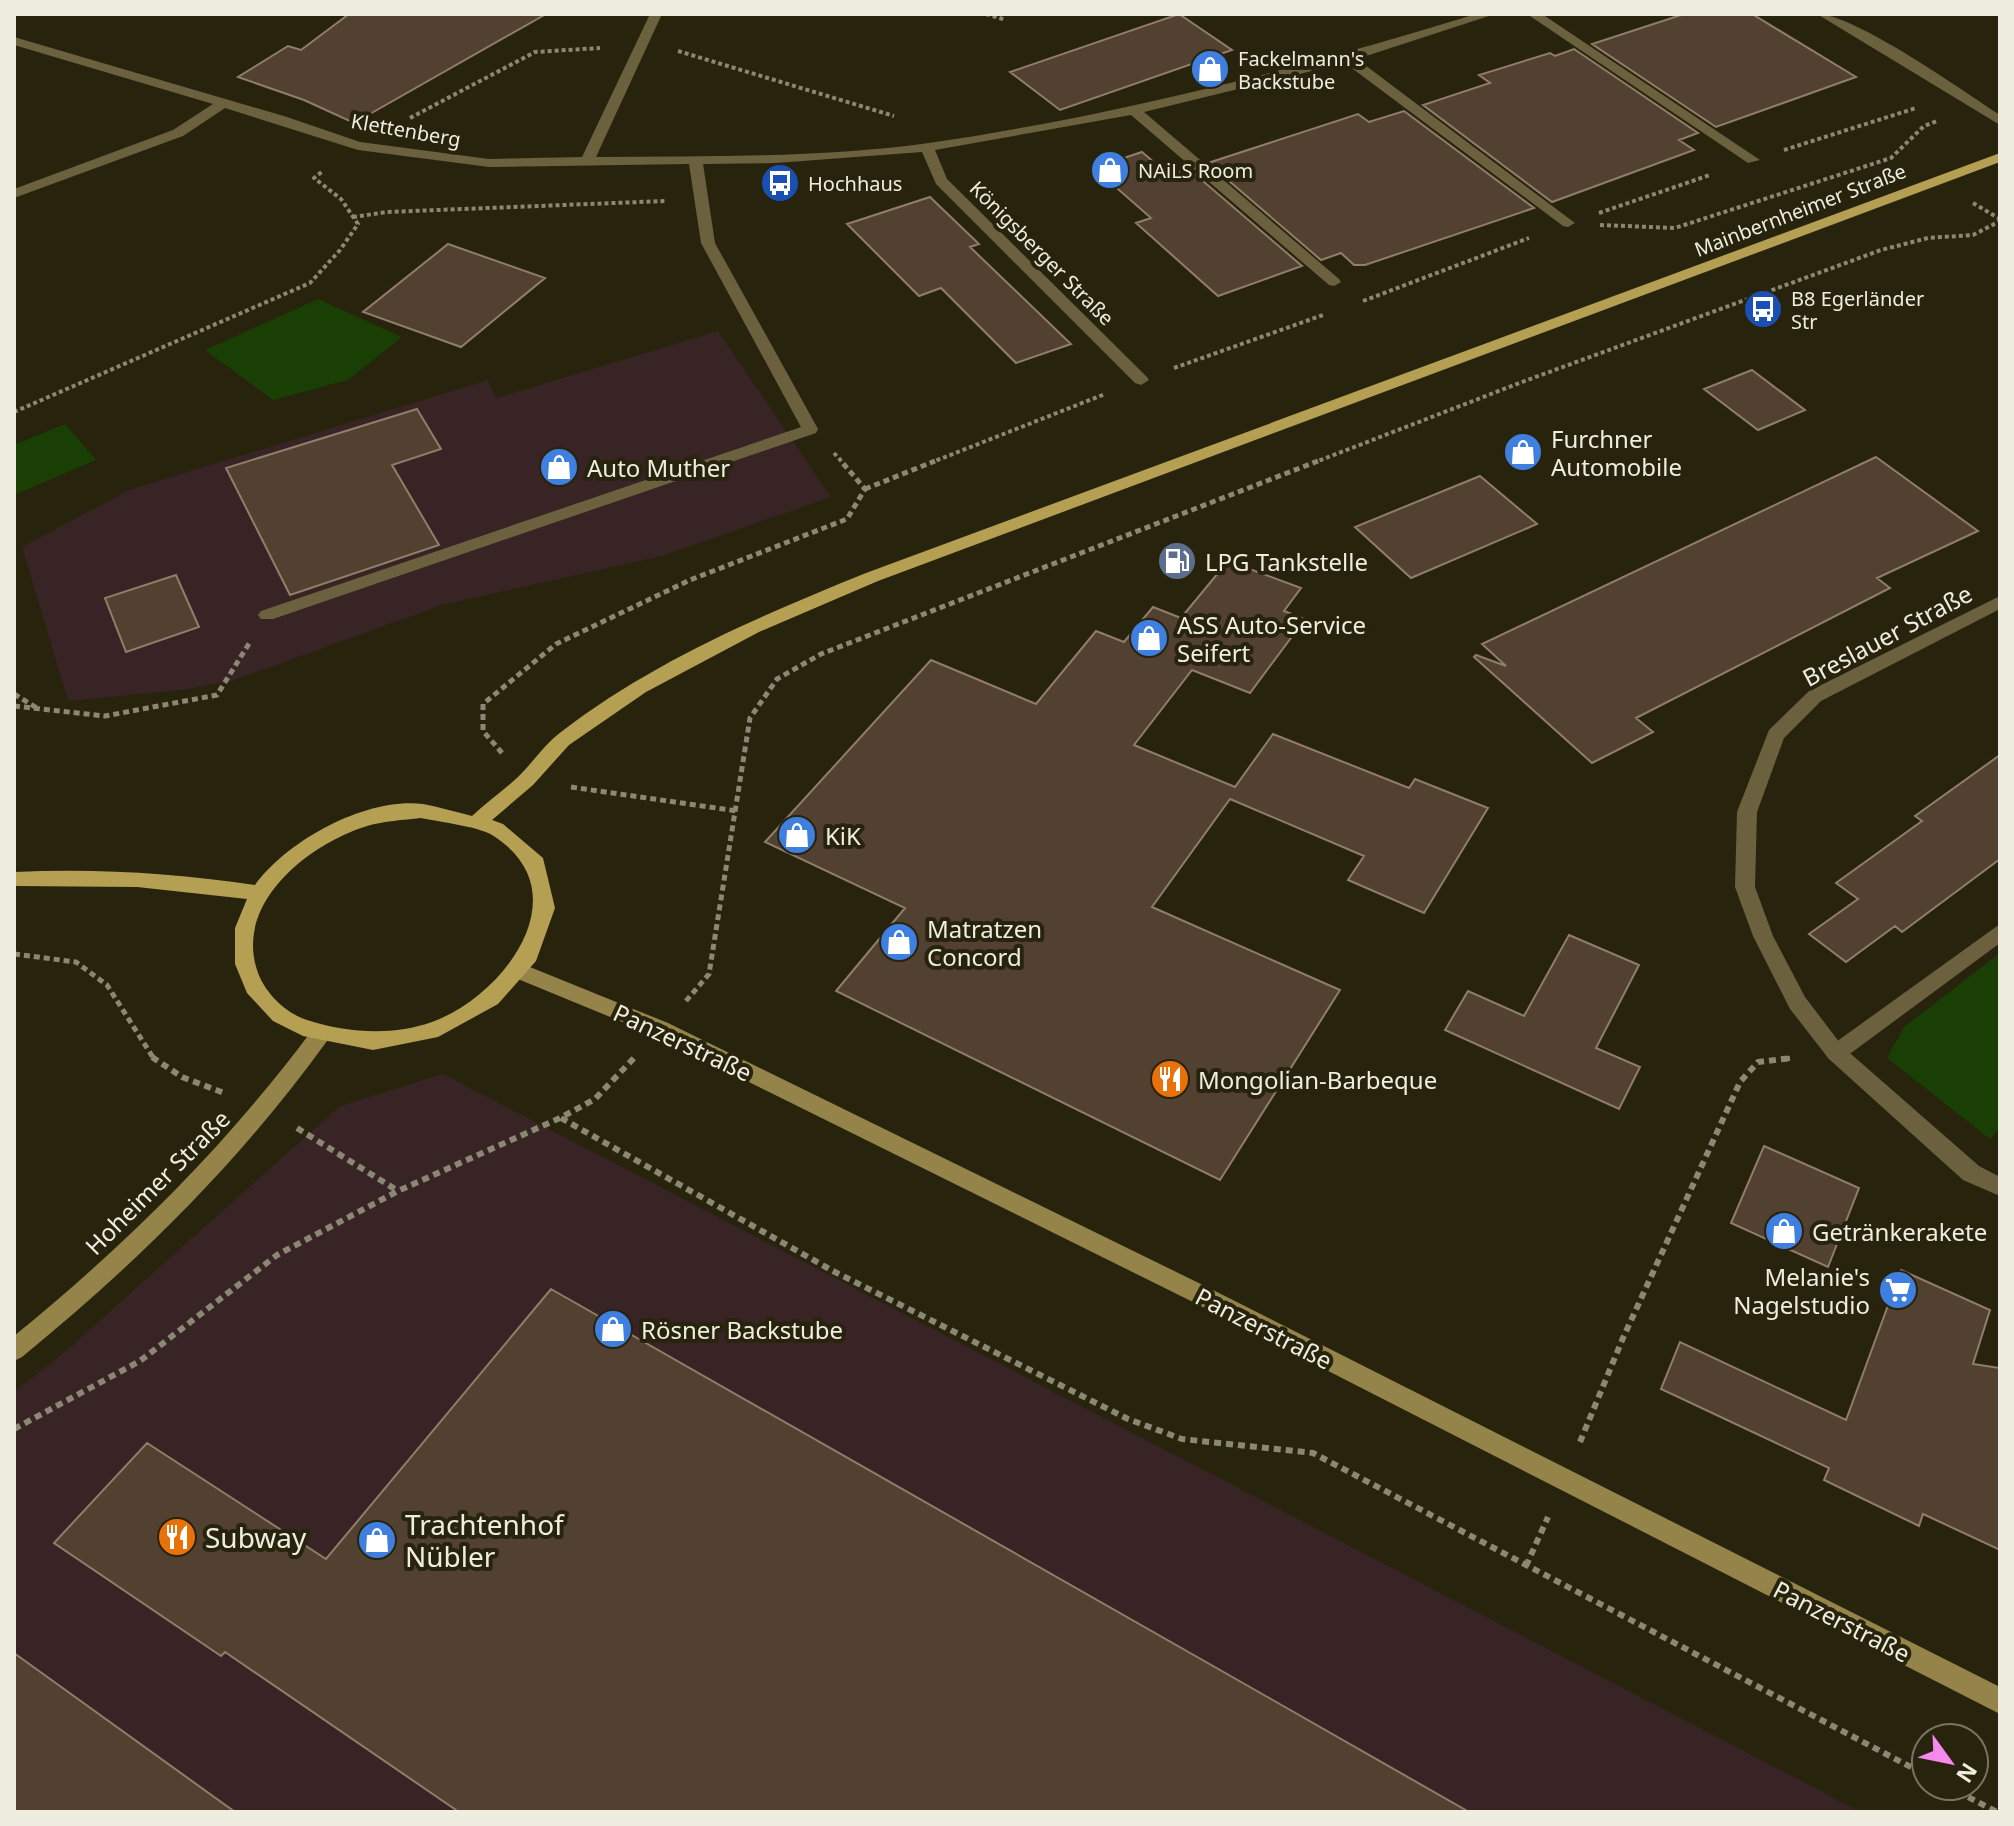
<svg xmlns="http://www.w3.org/2000/svg" width="2014" height="1826" viewBox="0 0 2014 1826" font-family="'Noto Sans',sans-serif">
<rect width="100%" height="100%" fill="#27230d"/>
<path fill="#382424" d="M 718,331 L 831,497 L 662,556 L 442,605 L 232,681 L 182,690 L 68,701 L 22,547 L 129,490 L 488,380 L 496,398 Z
M 443,1074 L 1861,1812 L 14,1812 L 14,1391 L 59,1357 L 340,1106 Z"/>
<path fill="#1a3f05" d="M 318,299 L 402,337 L 348,380 L 273,400 L 205,350 Z
M 65,424 L 96,460 L 14,495 L 14,445 Z
M 2000,953 L 2000,1128 L 1990,1139 L 1887,1058 L 1904,1027 Z"/>
<path fill="#524130" stroke="#907d6a" stroke-width="2" d="M 349,14 L 546,14 L 354,123 L 304,100 L 238,77 L 288,46 L 301,50 Z
M 1179,14 L 1232,50 L 1060,110 L 1010,72 Z
M 1684,14 L 1752,14 L 1856,77 L 1716,127 L 1592,44 Z
M 1574,49 L 1698,133 L 1679,140 L 1694,150 L 1552,202 L 1423,105 L 1490,83 L 1479,75 L 1550,53 L 1555,56 Z
M 1404,111 L 1534,208 L 1365,265 L 1354,265 L 1341,253 L 1321,260 L 1208,163 L 1358,114 L 1369,122 Z
M 1142,152 L 1169,175 L 1189,169 L 1302,266 L 1218,296 L 1136,223 L 1151,218 L 1094,168 Z
M 930,197 L 979,244 L 970,247 L 1071,344 L 1016,363 L 941,288 L 919,296 L 847,224 Z
M 448,244 L 545,278 L 461,347 L 363,312 Z
M 1752,370 L 1805,410 L 1758,430 L 1704,389 Z
M 417,409 L 441,449 L 392,465 L 439,545 L 290,595 L 226,468 Z
M 1876,457 L 1978,531 L 1877,578 L 1890,588 L 1636,718 L 1653,732 L 1592,763 L 1474,657 L 1476,655 L 1506,666 L 1482,644 Z
M 1480,476 L 1537,524 L 1411,578 L 1355,527 Z
M 1228,561 L 1301,588 L 1284,611 L 1305,619 L 1250,693 L 1192,670 L 1134,745 L 1235,787 L 1273,734 L 1409,788 L 1415,779 L 1488,808 L 1424,913 L 1348,880 L 1364,856 L 1230,799 L 1152,907 L 1340,990 L 1220,1180 L 836,991 L 905,908 L 765,842 L 931,660 L 1036,704 L 1096,631 L 1124,642 L 1153,607 L 1181,618 Z
M 176,575 L 199,627 L 126,652 L 105,598 Z
M 2000,755 L 2000,859 L 1902,932 L 1895,926 L 1846,962 L 1809,934 L 1858,899 L 1836,883 L 1922,821 L 1915,816 Z
M 1569,935 L 1639,965 L 1596,1048 L 1640,1067 L 1619,1109 L 1445,1030 L 1468,991 L 1524,1016 Z
M 1764,1146 L 1859,1188 L 1828,1267 L 1731,1223 Z
M 1901,1270 L 1990,1310 L 1973,1364 L 2000,1368 L 2000,1550 L 1923,1514 L 1919,1526 L 1824,1480 L 1829,1468 L 1661,1389 L 1680,1342 L 1846,1420 Z
M 551,1289 L 1271,1699 L 1469,1812 L 459,1812 L 225,1652 L 221,1656 L 54,1543 L 147,1443 L 326,1559 Z
M 14,1653 L 235,1812 L 14,1812 Z"/>
<g fill="none" stroke-linecap="round" stroke-linejoin="round">
<path stroke="#8a8775" stroke-width="4" stroke-dasharray="4 3" stroke-linecap="butt" d="M 986,14 L 1006,20
M 678,51 L 894,116
M 410,118 L 535,52 L 600,48
M 1784,150 L 1916,108
M 1973,203 L 2000,219
M 1599,213 L 1710,175
M 353,217 L 387,212 L 665,201
M 1600,225 L 1675,228 L 1891,158 L 1924,126 L 1937,121
M 1751,300 L 1763,309
M 1363,301 L 1529,238
M 1174,368 L 1323,315
M 14,412 L 310,283 L 340,250 L 358,224 L 341,199 L 314,178 L 323,171
M 834,453 L 843,463
M 930,463 L 1105,394
M 1313,463 L 1522,382 L 1881,250 L 1928,238 L 1973,235 L 2000,221"/>
<path stroke="#8a8775" stroke-width="5" stroke-dasharray="6 4" stroke-linecap="butt" d="M 865,489 L 935,461
M 14,694 L 37,708
M 14,706 L 105,716 L 217,695 L 250,642
M 502,753 L 483,731 L 483,704 L 556,644 L 690,580 L 847,519 L 865,489 L 841,461
M 571,787 L 737,811
M 14,954 L 76,962 L 107,985 L 154,1059
M 686,1001 L 709,974 L 750,718 L 777,679 L 821,654 L 1318,461
M 1784,1059 L 1792,1058"/>
<path stroke="#8a8775" stroke-width="6" stroke-dasharray="7 5" stroke-linecap="butt" d="M 152,1057 L 182,1077 L 224,1093
M 561,1118 L 833,1271 L 1128,1419 L 1182,1439 L 1313,1453 L 1926,1775
M 297,1128 L 398,1191
M 14,1429 L 140,1361 L 277,1255 L 398,1191 L 560,1118 L 595,1099 L 634,1058
M 1580,1442 L 1623,1338 L 1740,1082 L 1758,1062 L 1792,1058
M 1526,1566 L 1548,1517
M 1947,1786 L 1997,1812"/>
<path fill="#6b613e" fill-rule="evenodd" d="M 810,424 L 818,429 L 816,433 L 273,619 L 261,619 L 258,615 L 261,611 Z
M 2000,924 L 2000,943 L 1843,1059 L 1836,1062 L 1829,1059 L 1825,1053 L 1829,1047 Z"/>
<path fill="#6b613e" fill-rule="evenodd" d="M 650,14 L 662,14 L 596,157 C 707,156 819,158 929,143 C 1114,116 1297,69 1476,14 L 1495,14 L 1357,59 L 1575,223 L 1568,227 L 1563,226 L 1345,63 L 1144,112 L 1339,279 L 1341,282 L 1334,286 L 1329,285 L 1131,115 L 935,150 L 947,179 L 1147,377 L 1149,380 L 1141,385 L 1135,383 L 936,184 L 922,152 L 776,163 L 703,164 L 715,243 L 818,429 L 810,434 L 802,429 L 701,243 L 689,164 L 489,167 L 358,150 L 225,108 L 183,136 L 14,198 L 14,189 L 173,130 L 213,104 L 14,45 L 14,37 L 287,117 L 360,142 L 489,159 L 582,157 Z
M 1527,14 L 1542,14 L 1760,160 L 1748,163 Z
M 1817,14 C 1855,14 1963,91 2000,115 L 2000,125 Z
M 2000,596 L 2000,609 L 1821,701 L 1784,738 L 1757,812 L 1755,887 L 1773,936 L 1805,997 L 1843,1047 L 1979,1166 L 2000,1177 L 2000,1196 L 1963,1180 L 1829,1059 L 1790,1009 L 1753,936 L 1735,887 L 1737,812 L 1769,730 L 1809,691 Z"/>
<path fill="#94844a" fill-rule="evenodd" d="M 520,963 L 668,1023 L 1211,1289 L 2000,1687 L 2000,1714 L 1195,1303 L 654,1035 L 513,977 L 510,971 L 513,965 Z
M 320,1027 L 327,1029 L 330,1035 L 327,1041 C 237,1165 140,1260 22,1357 L 14,1361 L 14,1336 C 128,1243 225,1147 313,1029 Z"/>
<path fill="#b49f53" fill-rule="evenodd" d="M 2000,153 L 2000,162 L 878,581 L 759,632 L 646,692 L 569,745 L 533,785 L 492,820 L 503,824 L 543,858 L 555,908 L 536,961 L 498,1004 L 438,1037 L 373,1050 L 303,1036 L 273,1021 L 247,993 L 235,964 L 235,928 L 247,899 L 137,887 L 14,886 L 14,872 C 95,868 175,873 255,885 C 288,840 366,797 423,804 C 439,807 456,812 472,816 C 487,802 504,790 519,776 C 533,762 545,744 561,732 C 653,661 760,616 866,573 ZM 421,818 C 440,822 476,826 492,835 C 582,891 506,995 432,1022 C 393,1036 347,1033 307,1020 C 285,1013 264,992 257,970 C 235,902 309,844 367,826 C 384,821 403,820 421,818 Z"/>
</g>
<defs>
<g id="shop-disc" transform="scale(2)"><circle r="9.5" fill="#3f7fe0" stroke="#27230d"/><path d="M-5-2.5h2.3a2.7 3.5 0 0 1 5.4 0H5L5.5 6h-11ZM-1.5-2.5h3a1.5 2.3 0 0 0-3 0Z" fill="#fff"/></g>
<g id="bus-disc" transform="scale(2)"><circle r="9.5" fill="#1a4fb4" stroke="#27230d"/><path d="M-5-6H5V4H4V6H2V4H-2V6H-4V4H-5ZM-3.5-4V0h7V-4ZM-3.5 1.2v1.5H-2V1.2ZM2 1.2v1.5H3.5V1.2Z" fill="#fff"/></g>
<g id="fuel-disc" transform="scale(2)"><circle r="9.5" fill="#5c6f8a" stroke="#27230d"/><path d="M-5.5-6h7V0h2V4h1.3V-2.5L3-4.5l.8-.8L6-3V5H2.5V1h-1V6h-7ZM-4.2-4.7v3.2H.2V-4.7Z" fill="#fff"/></g>
<g id="restaurant-disc" transform="scale(2)"><circle r="9.5" fill="#e8710a" stroke="#27230d"/><path d="M-5-6h1v4h1v-4h1v4h1v-4h1v5L-1.5 .5V6h-2V.5L-5-1ZM5-6V6H3V1.5H1.5Q1.5-4 5-6Z" fill="#fff"/></g>
<g id="supermarket-disc" transform="scale(2)"><circle r="9.5" fill="#3f7fe0" stroke="#27230d"/><path d="M-6-5.5h2.5l.6 2H6L4.5 2H-2.5L-4.4-4H-6ZM-1.5 3.2a1.3 1.3 0 1 0 .1 0ZM3 3.2a1.3 1.3 0 1 0 .1 0Z" fill="#fff"/></g>
</defs>
<g fill-rule="evenodd">
<use href="#shop-disc" x="1210" y="69"/>
<use href="#shop-disc" x="1110" y="170"/>
<use href="#bus-disc" x="780" y="183"/>
<use href="#bus-disc" x="1763" y="309"/>
<use href="#shop-disc" x="1523" y="452"/>
<use href="#shop-disc" x="559" y="467"/>
<use href="#fuel-disc" x="1177" y="561"/>
<use href="#shop-disc" x="1149" y="638"/>
<use href="#shop-disc" x="797" y="835"/>
<use href="#shop-disc" x="899" y="942"/>
<use href="#restaurant-disc" x="1170" y="1079"/>
<use href="#shop-disc" x="1784" y="1231"/>
<use href="#supermarket-disc" x="1898" y="1290"/>
<use href="#shop-disc" x="613" y="1329"/>
<use href="#restaurant-disc" x="177" y="1537"/>
<use href="#shop-disc" x="377" y="1540"/>
</g>
<g text-anchor="middle" dominant-baseline="central" stroke-width="8" stroke-linejoin="round" paint-order="stroke">
<g font-size="20" fill="#efeddf" stroke="#27230d" text-anchor="start">
<text x="1238" y="58">Fackelmann's<tspan x="1238" dy="23">Backstube</tspan></text>
<text x="1138" y="170">NAiLS Room</text>
<text x="808" y="183">Hochhaus</text>
<text x="1791" y="298">B8 Egerländer<tspan x="1791" dy="23">Str</tspan></text>
</g>
<g font-size="20" fill="#efeddf" stroke="#27230d">
<text transform="translate(406 130) rotate(10)">Klettenberg</text>
<text transform="translate(1800 210) rotate(-21)">Mainbernheimer Straße</text>
<text transform="translate(1042 253) rotate(45)">Königsberger Straße</text>
</g>
<g font-size="24" fill="#efeddf" stroke="#27230d" text-anchor="start">
<text x="1551" y="438">Furchner<tspan x="1551" dy="28">Automobile</tspan></text>
<text x="587" y="467">Auto Muther</text>
<text x="1205" y="561">LPG Tankstelle</text>
<text x="1177" y="624">ASS Auto-Service<tspan x="1177" dy="28">Seifert</tspan></text>
<text x="825" y="835">KiK</text>
<text x="927" y="928">Matratzen<tspan x="927" dy="28">Concord</tspan></text>
<text x="1198" y="1079">Mongolian-Barbeque</text>
<text x="1812" y="1231">Getränkerakete</text>
<text x="1870" y="1276" text-anchor="end">Melanie's<tspan x="1870" dy="28">Nagelstudio</tspan></text>
<text x="641" y="1329">Rösner Backstube</text>
</g>
<g font-size="24" fill="#efeddf" stroke="#27230d">
<text transform="translate(1887 635) rotate(-28)">Breslauer Straße</text>
<text transform="translate(683 1042) rotate(25)">Panzerstraße</text>
<text transform="translate(157 1182) rotate(-45)">Hoheimer Straße</text>
<text transform="translate(1264 1328) rotate(27)">Panzerstraße</text>
<text transform="translate(1842 1621) rotate(27)">Panzerstraße</text>
</g>
<g font-size="28" fill="#efeddf" stroke="#27230d" text-anchor="start">
<text x="405" y="1524">Trachtenhof<tspan x="405" dy="32">Nübler</tspan></text>
<text x="205" y="1537">Subway</text>
</g>
</g>
<rect width="2014" height="1826" fill="none" stroke="#efeddf" stroke-width="32"/>
<g transform="translate(1950 1762) rotate(123)"><circle r="38" fill="#27230d" stroke="#777461" stroke-width="2"/>
<path d="M0-6L14 30L0 20L-14 30Z" fill="#f689ee"/>
<text y="-12" font-size="22" font-weight="bold" text-anchor="middle" fill="#efeddf">N</text>
</g>
</svg>
